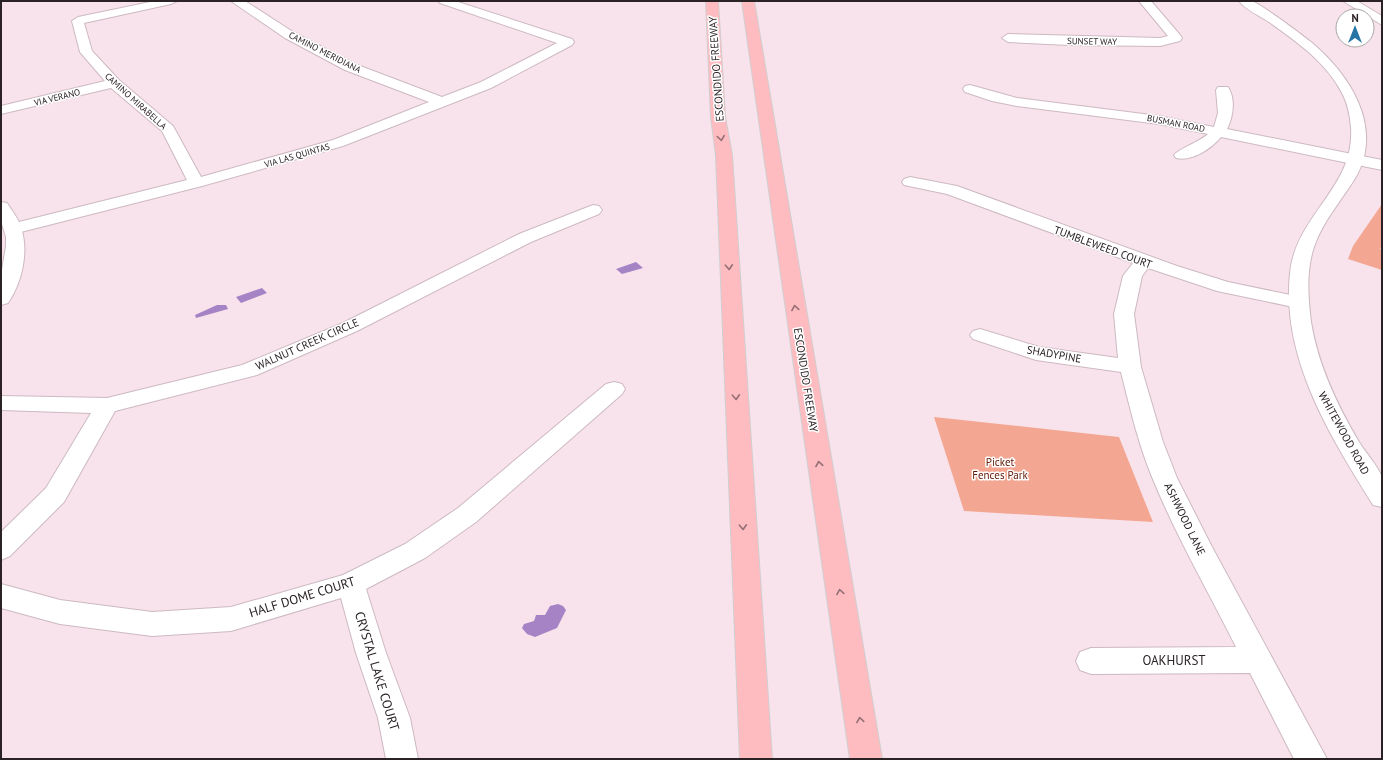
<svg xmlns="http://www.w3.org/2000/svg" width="1383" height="760" viewBox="0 0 1383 760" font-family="'PT Sans',sans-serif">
<rect width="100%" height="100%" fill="#f8e3ec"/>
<path fill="#f3a792" d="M 1382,204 L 1382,246 L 1380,249 L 1382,250 L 1382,270 L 1348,259 L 1353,246 Z
M 934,417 L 1119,437 L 1153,522 L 964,511 Z"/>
<path fill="#a583c5" d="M 636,262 L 643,268 L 622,274 L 616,269 Z
M 262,288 L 267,293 L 241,303 L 236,297 Z
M 217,305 L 226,305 L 228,309 L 196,318 L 195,315 Z
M 558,604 L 563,606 L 566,610 L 557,628 L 535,637 L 527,634 L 522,628 L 524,624 L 534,621 L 536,615 L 545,615 L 550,606 Z"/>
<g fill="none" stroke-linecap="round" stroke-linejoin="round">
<g stroke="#cdb9c1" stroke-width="2">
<path id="minor" d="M 155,1 L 177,1 L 171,4 L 84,23 L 92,51 L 119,80 L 173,126 L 201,177 L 333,140 L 429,102 L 345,70 L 285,38 L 231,1 L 245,1 L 293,32 L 355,64 L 442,97 L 481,82 L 557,43 L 440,3 L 438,1 L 455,1 L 572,39 L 574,42 L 572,45 L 491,88 L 343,146 L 202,186 L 13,234 L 7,233 L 4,229 L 7,225 L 187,180 L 162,131 L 111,88 L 1,114 L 1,106 L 105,81 L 80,52 L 72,21 L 78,17 Z
M 1139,1 L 1151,1 L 1180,35 L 1182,38 L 1180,41 L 1160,46 L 1069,45 L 1008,42 L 1002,38 L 1008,34 L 1160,38 L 1168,36 Z
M 1343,1 L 1357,1 L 1382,16 L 1382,25 Z
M 970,85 L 1017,98 L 1159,116 L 1214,127 L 1218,113 L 1216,90 L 1218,87 L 1228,87 C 1236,99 1233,117 1227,129 L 1382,160 L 1382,170 L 1221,137 C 1212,148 1192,162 1176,158 L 1174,155 C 1179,149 1199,142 1208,134 L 1159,124 L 1017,106 L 992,101 L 965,92 L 963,89 L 965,86 Z
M 910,177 L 957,186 L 1177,266 L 1228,282 L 1305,298 L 1308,302 L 1305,306 L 1298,308 L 1217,291 L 1148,268 L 1142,276 L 1134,314 L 1141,367 L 1163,442 L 1177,478 L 1212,547 L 1327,759 L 1294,759 L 1250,673 L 1091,674 L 1080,670 L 1076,661 L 1080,652 L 1091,648 L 1236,647 C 1208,591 1176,536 1152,477 C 1138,443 1130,408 1121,372 L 1036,360 L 973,339 L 970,335 L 973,331 L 980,329 L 1039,347 L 1118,358 L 1114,314 L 1123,276 L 1133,263 L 947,194 L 904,185 L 902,182 L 904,179 Z
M 593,205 L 599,206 L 602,210 L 599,214 L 531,242 L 357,331 L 257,375 L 115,411 L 64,502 L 10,556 L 1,560 L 1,532 L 46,488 L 91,413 L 1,410 L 1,396 L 107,398 L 242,365 L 343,323 L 519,234 Z
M 614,382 L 622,384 L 625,389 L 622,394 L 476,522 L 425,558 L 366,589 L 386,653 L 410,718 L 418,759 L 386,759 L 378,718 L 356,653 L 341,598 L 231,631 L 152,636 L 60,624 L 1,608 L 1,584 L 60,600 L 152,612 L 231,607 L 343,575 L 405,544 L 458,508 L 606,384 Z"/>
</g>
<g stroke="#cdb9c1" stroke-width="2">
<path id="tertiary" d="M 1,202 L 7,203 C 12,211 19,219 21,228 C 29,251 22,283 8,303 L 1,305 L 1,276 L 6,246 L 6,237 L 1,221 Z"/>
</g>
<g stroke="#cdb9c1" stroke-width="2">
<path id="secondary" d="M 1239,1 C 1243,1 1248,0 1251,1 C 1260,3 1302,35 1311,42 C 1349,74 1383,125 1357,175 C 1343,199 1323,220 1314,247 C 1306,271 1308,297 1311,322 C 1318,365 1337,405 1359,442 C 1366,453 1377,465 1382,477 C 1383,485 1382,499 1382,507 L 1373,505 C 1330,436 1281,358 1290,273 C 1296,214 1355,188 1351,128 C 1350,116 1348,104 1342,93 C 1327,63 1296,41 1269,22 C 1260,16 1246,10 1239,1 Z"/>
</g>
<g stroke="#d0cecf" stroke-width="2">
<path id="motorway" d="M 706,1 L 718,1 L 725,117 L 732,155 L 772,759 L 740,759 L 716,155 L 711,117 Z
M 742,1 L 754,1 L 882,759 L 850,759 Z"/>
</g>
<use href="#minor" fill="#fff" fill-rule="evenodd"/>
<use href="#tertiary" fill="#fff" fill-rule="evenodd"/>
<use href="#secondary" fill="#fff" fill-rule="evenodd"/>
<use href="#motorway" fill="#febcc1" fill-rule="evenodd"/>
</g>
<defs><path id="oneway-chevron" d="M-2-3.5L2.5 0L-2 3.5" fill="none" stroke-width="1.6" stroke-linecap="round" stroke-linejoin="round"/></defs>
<g stroke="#946f73">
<use href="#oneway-chevron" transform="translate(721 138) rotate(82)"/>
<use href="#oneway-chevron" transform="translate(729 267) rotate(87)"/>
<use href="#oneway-chevron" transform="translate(795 308) rotate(-99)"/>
<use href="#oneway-chevron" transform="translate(736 397) rotate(87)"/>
<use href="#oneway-chevron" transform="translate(819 464) rotate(-99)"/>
<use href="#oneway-chevron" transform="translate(743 527) rotate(87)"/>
<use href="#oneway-chevron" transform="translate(840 592) rotate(-99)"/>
<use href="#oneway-chevron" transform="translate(860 720) rotate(-99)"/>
</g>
<g text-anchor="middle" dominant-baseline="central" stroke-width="3" stroke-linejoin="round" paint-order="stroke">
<g font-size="9" fill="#2a2225" stroke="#fff">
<text transform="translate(1092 41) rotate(1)">SUNSET WAY</text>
<text transform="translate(325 52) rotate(27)">CAMINO MERIDIANA</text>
<text transform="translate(57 97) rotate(-14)">VIA VERANO</text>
<text transform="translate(136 101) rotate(42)">CAMINO MIRABELLA</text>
<text transform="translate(1176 123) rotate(11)">BUSMAN ROAD</text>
<text transform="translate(297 155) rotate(-16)">VIA LAS QUINTAS</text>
</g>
<g font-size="11" fill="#2a2225" stroke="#fff">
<text transform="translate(716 69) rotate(-94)">ESCONDIDO FREEWAY</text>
<text transform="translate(1103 247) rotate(20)">TUMBLEWEED COURT</text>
<text transform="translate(307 344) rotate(-24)">WALNUT CREEK CIRCLE</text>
<text transform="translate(1054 354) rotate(10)">SHADYPINE</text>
<text transform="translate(806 380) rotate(81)">ESCONDIDO FREEWAY</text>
<text transform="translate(1344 433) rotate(61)">WHITEWOOD ROAD</text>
<text transform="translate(1185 519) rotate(64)">ASHWOOD LANE</text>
</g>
<g font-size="11" fill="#5f1905" stroke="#fff">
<text x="1000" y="462">Picket<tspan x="1000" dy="13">Fences Park</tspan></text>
</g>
<g font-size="13" fill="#2a2225" stroke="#fff">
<text transform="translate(302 597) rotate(-17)">HALF DOME COURT</text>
<text x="1174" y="660">OAKHURST</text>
<text transform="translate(377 671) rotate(73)">CRYSTAL LAKE COURT</text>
</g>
</g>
<rect width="1383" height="760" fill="none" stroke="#2a2225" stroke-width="4"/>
<g transform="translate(1355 28)"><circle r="19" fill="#ffffff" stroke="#aaa7a8"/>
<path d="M0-3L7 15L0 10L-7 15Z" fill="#2775a7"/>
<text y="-6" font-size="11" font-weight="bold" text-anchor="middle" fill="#2a2225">N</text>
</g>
</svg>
